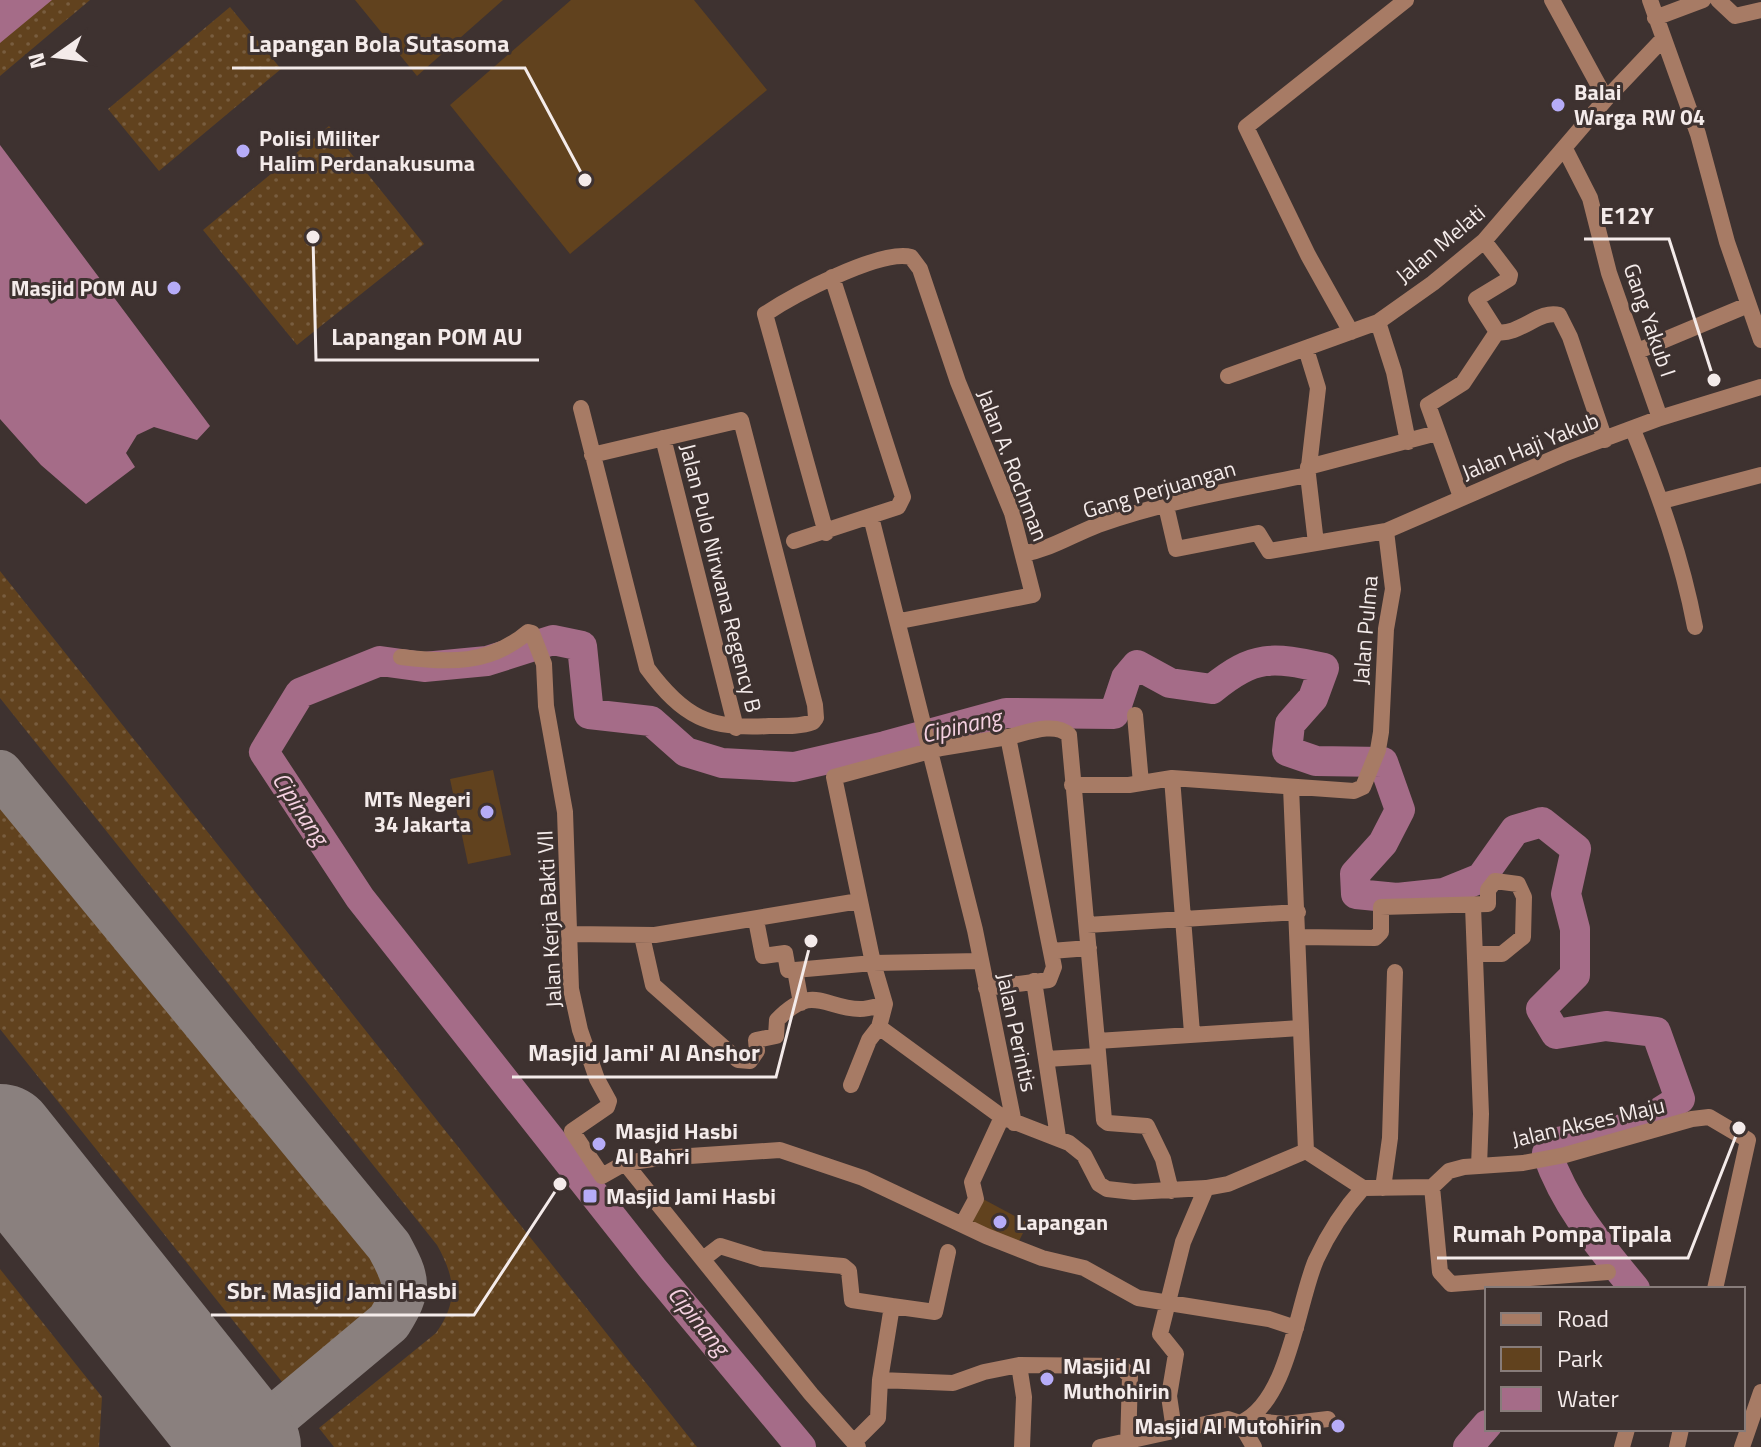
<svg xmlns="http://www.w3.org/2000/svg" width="1761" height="1447" viewBox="0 0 1761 1447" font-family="'Titillium Web',sans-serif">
<defs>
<pattern id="green-dots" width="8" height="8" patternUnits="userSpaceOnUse" patternTransform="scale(2)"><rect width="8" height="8" fill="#61421e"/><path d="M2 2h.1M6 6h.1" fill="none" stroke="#785d3f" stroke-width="1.8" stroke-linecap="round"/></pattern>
</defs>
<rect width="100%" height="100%" fill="#3e3230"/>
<path fill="url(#green-dots)" d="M 0,0 L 90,0 L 0,76 Z
M 230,7 L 281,69 L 159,171 L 108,109 Z
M 329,126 L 424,244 L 297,345 L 203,230 Z
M 0,571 L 697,1447 L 334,1447 L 319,1428 L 436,1333 C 459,1301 455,1277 437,1245 L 0,698 Z
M 0,773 L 389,1246 C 398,1261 411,1279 404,1298 C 390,1334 326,1375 295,1398 L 0,1029 Z
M 0,1269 L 102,1397 L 99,1447 L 0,1447 Z"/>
<path fill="#61421e" d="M 355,0 L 503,0 L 417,76 Z
M 571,0 L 694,0 L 767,90 L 570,254 L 450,105 Z
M 493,770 L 511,855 L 468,864 L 450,779 Z
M 983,1199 L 1028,1223 L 1017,1245 L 972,1221 Z"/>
<path fill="#a56c88" d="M 0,0 L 52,0 L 0,43 Z
M 0,145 L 210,426 L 197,440 L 154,427 L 137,435 L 126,453 L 135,467 L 86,504 L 41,465 L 0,419 Z"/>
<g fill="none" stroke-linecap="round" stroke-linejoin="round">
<path stroke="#a56c88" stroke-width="30" d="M 801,1447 L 653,1269 L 360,898 L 264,752 L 300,693 L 380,661 L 424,667 L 487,661 L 553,640 L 582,646 L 589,714 L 651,721 L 686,752 L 722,763 L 794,767 L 885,746 L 1006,713 L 1114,714 L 1126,678 L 1137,665 L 1170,683 L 1212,689 C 1255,654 1272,657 1324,668 L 1313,698 L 1290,724 L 1287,751 L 1316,761 L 1383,762 L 1400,810 L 1383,843 L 1355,874 L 1356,894 L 1397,898 L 1444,893 L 1481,878 L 1515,830 L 1542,822 L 1576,849 L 1566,894 L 1575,929 L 1575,975 L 1541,1009 L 1556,1034 L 1606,1026 L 1656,1032 L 1680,1099 L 1638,1126 L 1553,1143 L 1547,1153 C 1566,1207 1599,1245 1635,1289
M 1468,1447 L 1487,1425"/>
<path stroke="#8a807e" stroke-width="46" d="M 0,773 L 389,1246 C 408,1281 410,1288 389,1322 L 242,1445
M 197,1388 L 225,1447"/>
<path stroke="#8a807e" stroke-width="114" d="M 0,1141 L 244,1447"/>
<path stroke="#a77b65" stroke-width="16" d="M 1552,0 L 1606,99
M 1650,0 L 1698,134 L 1727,242 L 1761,340
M 1718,0 L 1735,16 L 1761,10
M 1655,18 L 1703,0
M 1565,149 L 1590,198 L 1609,273 L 1660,418
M 1484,241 L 1510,275 L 1509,279 L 1476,299 L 1497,332
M 1378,322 L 1394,372 L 1408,442
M 1351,332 L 1308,255 L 1246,127 L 1406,0
M 1497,332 C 1519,336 1540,309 1559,315 L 1570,337 L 1605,440
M 1306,349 L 1318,388 L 1308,475 L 1316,543
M 1638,351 L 1748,305
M 1228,376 L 1378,322 L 1433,283 L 1484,241 L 1606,99 L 1662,40
M 581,408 L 647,668 C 683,717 709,730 769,726 C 783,726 800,727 813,722 L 816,718 L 815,705 L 741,420 L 592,455
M 1633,430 C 1659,494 1682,558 1695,627
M 663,438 L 736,728
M 1308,467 L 1437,433
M 1461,497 L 1428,405 L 1463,383 L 1497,332
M 1662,501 L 1761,475
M 1166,506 L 1176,549 L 1258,533 L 1269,551 L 1386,531 L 1566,453 L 1660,418 L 1761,387
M 871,517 L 975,930 L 1014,1123
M 826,533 L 765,314 C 792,296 880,249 911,257 L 920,269 L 958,382 L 1012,513 L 1033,595 L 900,621
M 794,541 L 898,507 L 903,497 L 832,277
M 1023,554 C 1051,549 1072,535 1098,525 C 1165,501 1238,489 1308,475
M 401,657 C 449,663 489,665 528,632 L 532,633 L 544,664 L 546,706 L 565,812 L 571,989 L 580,1030 L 597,1079 L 609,1101 L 607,1107 L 572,1131 L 602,1176 L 625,1163 L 660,1158 L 780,1150 L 863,1178 L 986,1236 L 1042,1258 L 1084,1268 L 1138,1298 L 1269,1319 L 1296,1328
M 1135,715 L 1141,783
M 1008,737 C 1026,733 1055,721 1069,735 L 1097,1041 L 1300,1028
M 1072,785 L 1129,785 L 1172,778
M 1291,787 L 1306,1151
M 1473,906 L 1481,1114 L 1479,1166
M 756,920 L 763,956 L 785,953 L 788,970 L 795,970 L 801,1003
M 1087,925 L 1298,912
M 569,934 L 655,935 L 859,901
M 642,936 L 653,985 L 738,1060 L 750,1061 L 757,1051 L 756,1040 L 776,1036 L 777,1020 C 813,983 823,1008 860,1009 C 868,1009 877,1006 885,1004 L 879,1027 L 1002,1117 L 1069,1143 L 1084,1155 L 1099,1184 L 1107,1189 L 1134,1192 L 1206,1188 L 1228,1184 L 1306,1151
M 1299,937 L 1375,938 L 1381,932 L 1381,907 L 1488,904 L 1488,890 L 1495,881 L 1518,884 L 1524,897 L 1523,937 L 1502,954 L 1475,954
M 1051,951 L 1089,948
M 795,970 L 873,963 L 834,777 L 941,748 L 1008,737 L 1054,967 L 1049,980 L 986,988
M 1034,981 L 1058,1137
M 885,1004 L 873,963 L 980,961
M 1192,1033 L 1172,778 L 1354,791 L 1363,787 L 1378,750 L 1381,732 L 1386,629 L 1393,589 L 1386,531
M 1097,1041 L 1104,1120 L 1108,1123 L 1147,1126 L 1163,1159 L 1171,1191
M 1046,1059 L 1097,1056
M 851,1085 L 869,1040 L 879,1027
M 1306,1151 L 1363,1188 L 1432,1187 L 1449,1171 L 1464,1167 L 1523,1163 L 1565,1155 L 1692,1119 L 1709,1117 L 1748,1140
M 625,1163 L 811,1394 L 858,1447
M 1432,1187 L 1440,1272 L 1451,1284 L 1608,1272
M 1383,1188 L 1390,1138 L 1395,972
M 963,1223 L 976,1199 L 972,1182 L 1002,1117
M 703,1259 L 720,1246 L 762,1259 L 843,1266 L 849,1271 L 852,1300 L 892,1306
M 1715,1289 L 1748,1140
M 1019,1365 L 1120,1366 L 1130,1376 L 1128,1447
M 880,1380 L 953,1383 L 984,1372 L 1019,1365 L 1024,1397 L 1022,1447
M 1247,1420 L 1285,1424 L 1328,1419
M 1240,1423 C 1289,1402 1297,1304 1316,1260 C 1328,1234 1344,1209 1363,1188
M 1174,1430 L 1169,1396 L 1176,1354 L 1160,1334 L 1183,1242 L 1206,1188
M 854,1442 L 878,1418 L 880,1380 L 892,1306 L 935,1312 L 948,1252
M 1100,1447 L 1228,1419 L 1240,1423 L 1254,1447
M 1622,1447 L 1627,1429
M 1677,1447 L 1681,1429
M 1742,1447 L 1761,1392"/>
</g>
<g fill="#b6acf8" stroke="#3e3230" stroke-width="3">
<circle cx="1558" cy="105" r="8"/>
<circle cx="243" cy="151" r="8"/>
<circle cx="174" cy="288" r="8"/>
<circle cx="487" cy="812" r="8"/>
<circle cx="599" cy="1144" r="8"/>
<rect x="582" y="1188" width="16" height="16" rx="4"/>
<circle cx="1000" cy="1222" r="8"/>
<circle cx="1047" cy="1379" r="8"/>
<circle cx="1338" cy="1426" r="8"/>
</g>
<g text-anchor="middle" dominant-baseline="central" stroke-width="6" stroke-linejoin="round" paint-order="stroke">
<g font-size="22" font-weight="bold" fill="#f4ebea" stroke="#3e3230" text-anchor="start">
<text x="1574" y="92">Balai<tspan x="1574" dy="25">Warga RW 04</tspan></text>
<text x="259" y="138">Polisi Militer<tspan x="259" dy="25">Halim Perdanakusuma</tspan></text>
<text x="158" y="288" text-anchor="end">Masjid POM AU</text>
<text x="471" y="799" text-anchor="end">MTs Negeri<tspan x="471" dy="25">34 Jakarta</tspan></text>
<text x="615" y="1131">Masjid Hasbi<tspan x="615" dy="25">Al Bahri</tspan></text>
<text x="606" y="1196">Masjid Jami Hasbi</text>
<text x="1016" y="1222">Lapangan</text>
<text x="1063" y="1366">Masjid Al<tspan x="1063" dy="25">Muthohirin</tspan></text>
<text x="1322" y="1426" text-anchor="end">Masjid Al Mutohirin</text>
</g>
<g font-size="22" fill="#f4ebea" stroke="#3e3230">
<text transform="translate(1440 244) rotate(-40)">Jalan Melati</text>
<text transform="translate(1650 320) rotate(71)">Gang Yakub I</text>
<text transform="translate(1530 446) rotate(-22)">Jalan Haji Yakub</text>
<text transform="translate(1013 465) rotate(69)">Jalan A. Rochman</text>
<text transform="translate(1159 489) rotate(-16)">Gang Perjuangan</text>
<text transform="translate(721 578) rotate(76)">Jalan Pulo Nirwana Regency B</text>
<text transform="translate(1365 630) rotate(-85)">Jalan Pulma</text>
<text transform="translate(549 919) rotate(-93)">Jalan Kerja Bakti VII</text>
<text transform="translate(1017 1032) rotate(78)">Jalan Perintis</text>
<text transform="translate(1588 1122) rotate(-13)">Jalan Akses Maju</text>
</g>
<g font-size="24" font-style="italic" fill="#f5d1e1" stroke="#3e3230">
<text transform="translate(961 725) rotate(-13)">Cipinang</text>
<text transform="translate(301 808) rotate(57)">Cipinang</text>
<text transform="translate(699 1320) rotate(51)">Cipinang</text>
</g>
</g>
<path fill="none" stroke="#f4ebea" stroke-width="3" d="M585 180L525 68H232M1714 380L1669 239H1584M313 237L316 360H539M811 941L776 1077H512M1739 1128L1688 1258H1437M560 1184L474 1315H211"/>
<g fill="#f4ebea" stroke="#3e3230" stroke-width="3">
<circle cx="585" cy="180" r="8"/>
<circle cx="1714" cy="380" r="8"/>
<circle cx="313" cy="237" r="8"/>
<circle cx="811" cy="941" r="8"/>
<circle cx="1739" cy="1128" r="8"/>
<circle cx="560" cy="1184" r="8"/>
</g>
<g font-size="24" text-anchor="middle" font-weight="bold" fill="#f4ebea" stroke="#3e3230" stroke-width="6" stroke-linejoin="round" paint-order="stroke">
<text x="379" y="52">Lapangan Bola Sutasoma</text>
<text x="1627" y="224">E12Y</text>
<text x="427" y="345">Lapangan POM AU</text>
<text x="644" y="1061">Masjid Jami' Al Anshor</text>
<text x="1562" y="1242">Rumah Pompa Tipala</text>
<text x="342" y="1299">Sbr. Masjid Jami Hasbi</text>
</g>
<rect x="1485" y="1287" width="260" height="144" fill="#3e3230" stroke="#877c7a" stroke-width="2"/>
<rect x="1501" y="1313" width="40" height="12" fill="#a77b65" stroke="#877c7a" stroke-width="2"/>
<text x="1557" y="1327" font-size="24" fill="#f4ebea">Road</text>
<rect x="1501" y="1347" width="40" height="24" fill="#61421e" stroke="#877c7a" stroke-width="2"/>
<text x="1557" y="1367" font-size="24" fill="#f4ebea">Park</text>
<rect x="1501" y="1387" width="40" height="24" fill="#a56c88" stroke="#877c7a" stroke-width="2"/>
<text x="1557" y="1407" font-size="24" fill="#f4ebea">Water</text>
<g transform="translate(56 56) rotate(256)" stroke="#3e3230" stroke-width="6" paint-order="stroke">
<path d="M0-6L14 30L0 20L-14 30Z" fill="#f4ebea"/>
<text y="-12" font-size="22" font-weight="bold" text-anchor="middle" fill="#f4ebea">N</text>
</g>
</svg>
